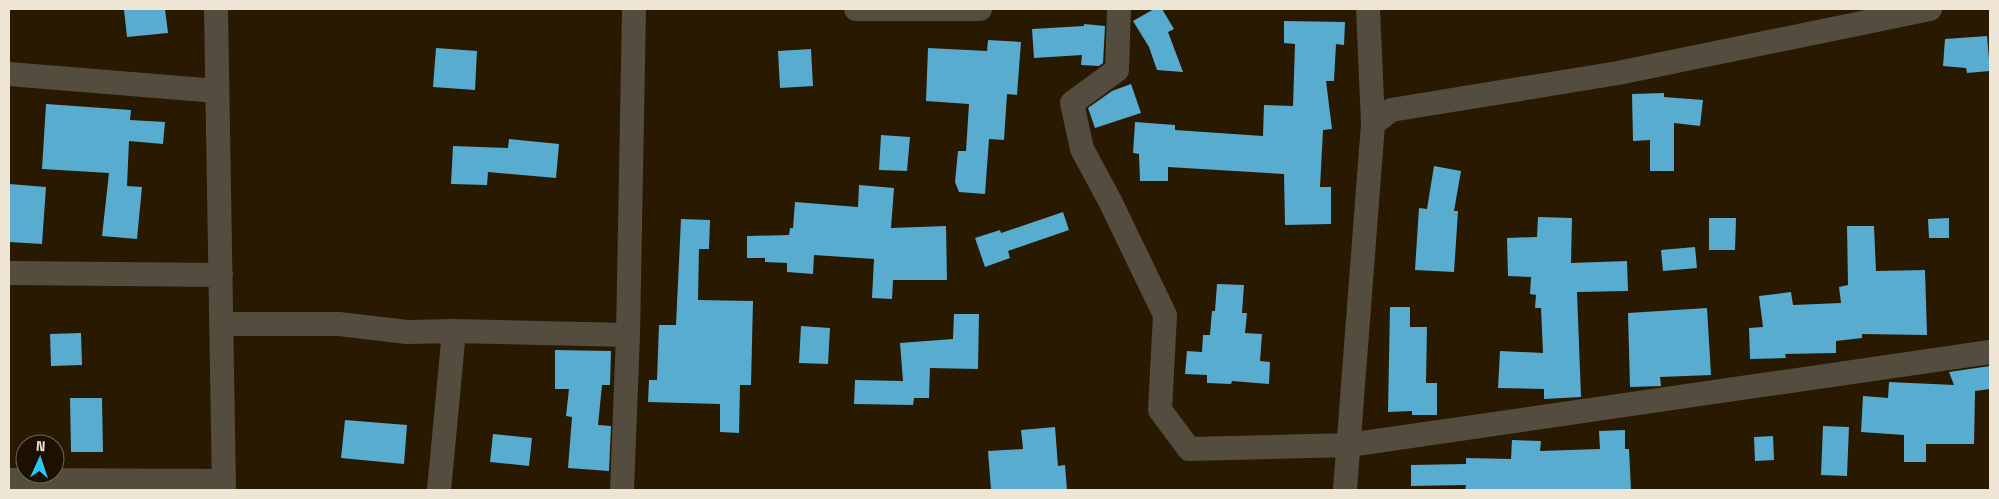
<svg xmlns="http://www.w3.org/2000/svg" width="1999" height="499" viewBox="0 0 1999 499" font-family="'Space Grotesk',sans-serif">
<rect width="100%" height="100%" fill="#281900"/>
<path fill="#58accf" d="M 135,9 L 165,9 L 168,33 L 127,37 L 124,10 Z
M 1154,9 L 1162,9 L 1174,29 L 1168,32 L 1183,72 L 1157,70 L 1149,47 L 1133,21 Z
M 1284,21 L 1345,22 L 1344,45 L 1336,44 L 1334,81 L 1326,81 L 1332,129 L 1323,130 L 1320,187 L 1331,187 L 1331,224 L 1285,225 L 1284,174 L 1168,167 L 1168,181 L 1140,181 L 1139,154 L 1133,153 L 1135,122 L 1175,125 L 1175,130 L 1263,136 L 1264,105 L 1293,106 L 1295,44 L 1284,43 Z
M 1084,24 L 1105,26 L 1103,63 L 1099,66 L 1081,65 L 1082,55 L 1034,58 L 1032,29 L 1084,26 Z
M 1987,36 L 1990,71 L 1967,73 L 1966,68 L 1943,66 L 1945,39 Z
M 988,40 L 1021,42 L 1017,95 L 1007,94 L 1004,140 L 989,139 L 985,194 L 959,192 L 955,182 L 958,151 L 966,151 L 969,104 L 926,101 L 928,48 L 987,51 Z
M 436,48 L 477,51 L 475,90 L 433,87 Z
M 811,49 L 813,86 L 780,88 L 778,51 Z
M 1131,84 L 1141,113 L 1095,128 L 1088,108 L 1112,91 Z
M 1664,93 L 1664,97 L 1703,100 L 1700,126 L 1674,123 L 1674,171 L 1650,171 L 1650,140 L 1633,141 L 1632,94 Z
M 46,104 L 131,110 L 130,120 L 165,122 L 163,144 L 129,141 L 127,186 L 142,187 L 137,239 L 102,236 L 109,173 L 42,169 Z
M 881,135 L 910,137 L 907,171 L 879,170 Z
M 509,139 L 559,144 L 556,178 L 488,172 L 487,185 L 451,184 L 453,146 L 508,148 Z
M 1434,166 L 1461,171 L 1454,211 L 1458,211 L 1454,272 L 1415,270 L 1419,208 L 1427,209 Z
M 9,184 L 46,187 L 42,244 L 9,242 Z
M 859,185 L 894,188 L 891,228 L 946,226 L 947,280 L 893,280 L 892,299 L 872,298 L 874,259 L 814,255 L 813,274 L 787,272 L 787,263 L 765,262 L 765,258 L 747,258 L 747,236 L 789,235 L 790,228 L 793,228 L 795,202 L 858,207 Z
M 1063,212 L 1069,230 L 1008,251 L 1010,258 L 985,267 L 975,238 L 1000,230 L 1001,233 Z
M 1538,217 L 1572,218 L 1571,263 L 1627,261 L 1628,291 L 1577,292 L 1581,397 L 1544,399 L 1544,389 L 1498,388 L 1500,351 L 1543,353 L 1541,308 L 1535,308 L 1536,295 L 1530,294 L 1531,277 L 1508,276 L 1507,238 L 1537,237 Z
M 1709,218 L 1736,218 L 1735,250 L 1709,250 Z
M 1949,218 L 1949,238 L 1929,238 L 1928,219 Z
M 681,219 L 710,220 L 709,249 L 699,249 L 698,300 L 753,301 L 751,385 L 740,385 L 739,433 L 720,432 L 720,404 L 648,402 L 649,380 L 657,380 L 659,325 L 676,325 Z
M 1847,226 L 1874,226 L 1876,271 L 1925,270 L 1927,335 L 1862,334 L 1862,338 L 1836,341 L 1836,353 L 1785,354 L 1786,358 L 1750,359 L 1749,328 L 1763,327 L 1759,296 L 1791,292 L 1793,305 L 1841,303 L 1839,287 L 1848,285 Z
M 1695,247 L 1697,268 L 1663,271 L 1661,250 Z
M 1217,284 L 1244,285 L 1242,313 L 1247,313 L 1245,333 L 1262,334 L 1260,361 L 1270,362 L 1269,384 L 1232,381 L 1231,384 L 1207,383 L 1207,375 L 1185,374 L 1187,351 L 1202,352 L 1203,335 L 1210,335 L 1212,311 L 1215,311 Z
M 1390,307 L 1410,307 L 1410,327 L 1427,327 L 1426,383 L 1437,383 L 1437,415 L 1412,415 L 1412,411 L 1388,412 Z
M 1707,308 L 1711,375 L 1660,377 L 1661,386 L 1630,387 L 1628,313 Z
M 954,314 L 979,314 L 978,369 L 930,368 L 929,398 L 914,398 L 913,405 L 854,404 L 855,380 L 903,381 L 900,343 L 953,339 Z
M 801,326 L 830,328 L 828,364 L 799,363 Z
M 81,333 L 82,365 L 51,366 L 50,334 Z
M 555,350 L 611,351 L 610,385 L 602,385 L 598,425 L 611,426 L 609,471 L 568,468 L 572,417 L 566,416 L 569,389 L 555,389 Z
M 1990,366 L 1990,389 L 1975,391 L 1974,444 L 1926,444 L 1926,462 L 1904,462 L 1904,435 L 1861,432 L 1863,396 L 1888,398 L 1889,382 L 1954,385 L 1949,372 Z
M 70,398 L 102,398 L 103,452 L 71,452 Z
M 345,420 L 407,425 L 404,464 L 341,458 Z
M 1823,426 L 1849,427 L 1847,476 L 1821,475 Z
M 1055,427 L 1058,466 L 1065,465 L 1067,490 L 991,490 L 988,451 L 1023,449 L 1021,430 Z
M 1625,430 L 1625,449 L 1629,449 L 1631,490 L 1465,490 L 1466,485 L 1411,486 L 1411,465 L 1466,464 L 1466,458 L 1511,459 L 1512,440 L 1541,441 L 1540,451 L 1600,449 L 1599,431 Z
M 493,434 L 532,438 L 529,466 L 490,462 Z
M 1773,436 L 1774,460 L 1755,461 L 1754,437 Z"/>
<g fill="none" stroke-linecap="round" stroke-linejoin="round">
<path stroke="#534c3f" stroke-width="24" d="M 216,9 L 224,490
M 856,9 L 980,9
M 1119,9 L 1117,70 L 1072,103 L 1082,149 L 1110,201 L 1165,315 L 1160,410 L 1189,449 L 1349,445 L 1990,352
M 9,74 L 217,91
M 1373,124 L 1391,110 L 1618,73 L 1930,9
M 9,273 L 221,275
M 221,324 L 339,324 L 407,332 L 454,331 L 628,335
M 9,480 L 224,481
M 439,490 L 454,331
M 622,490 L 628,335 L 634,9
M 1345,490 L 1373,124 L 1368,9"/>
</g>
<rect width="1999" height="499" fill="none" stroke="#eee5d4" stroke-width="20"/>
<g transform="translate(40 459) rotate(3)"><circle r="24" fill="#1c1100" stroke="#706655"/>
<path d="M0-4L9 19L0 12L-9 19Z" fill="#28c8ff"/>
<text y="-8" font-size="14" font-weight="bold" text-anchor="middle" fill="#eee5d4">N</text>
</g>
</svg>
